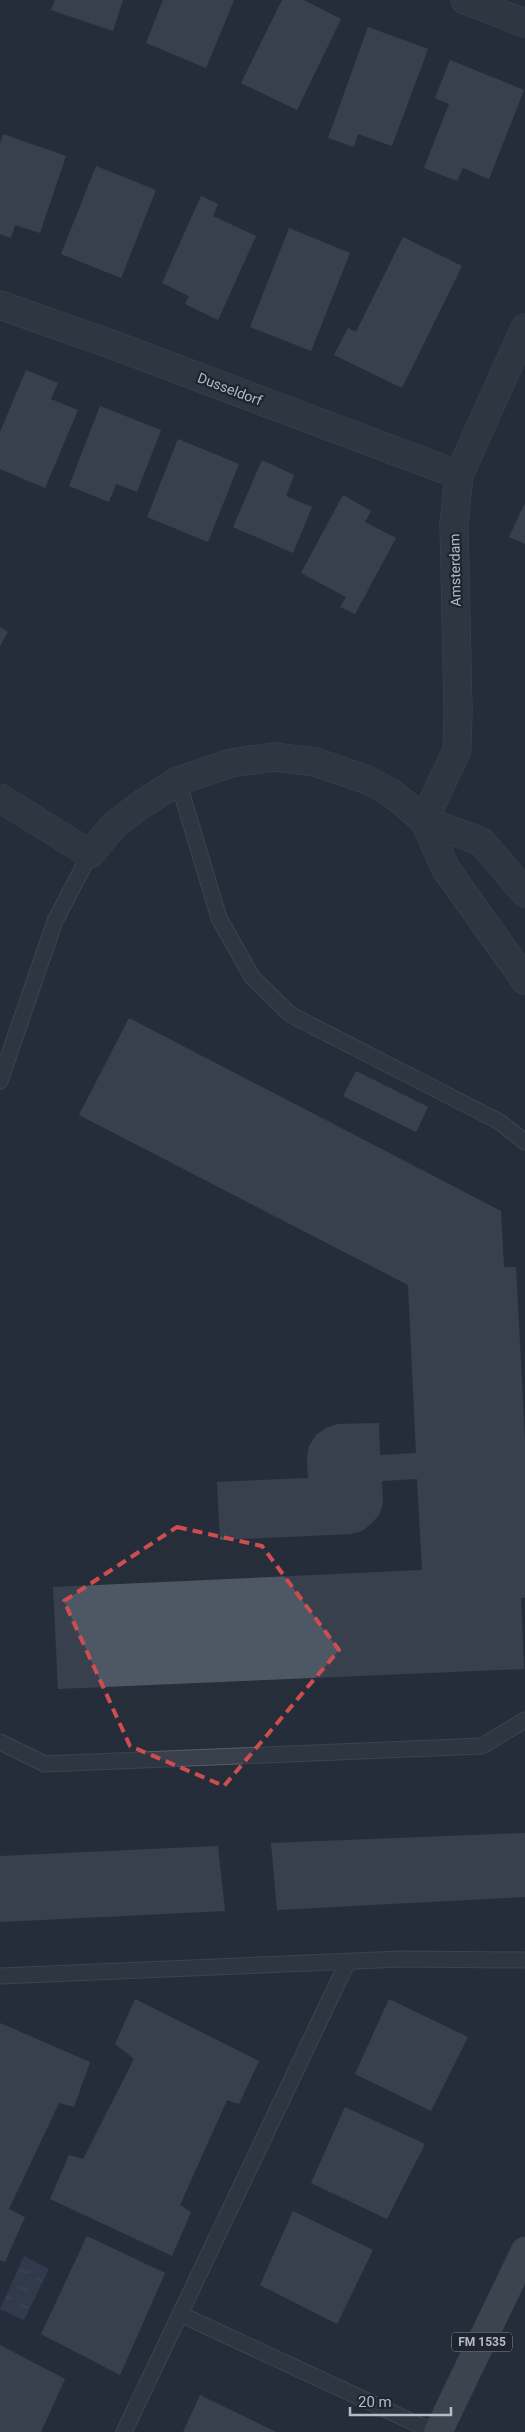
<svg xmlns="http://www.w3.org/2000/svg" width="525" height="2432" viewBox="0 0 525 2432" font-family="Roboto,sans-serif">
<defs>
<pattern id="water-ripples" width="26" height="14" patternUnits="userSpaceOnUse" patternTransform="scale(1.25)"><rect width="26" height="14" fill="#3d4b61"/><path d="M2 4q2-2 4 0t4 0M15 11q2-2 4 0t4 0" fill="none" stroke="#576376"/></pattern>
</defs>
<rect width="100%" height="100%" fill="#262e3a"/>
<path fill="url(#water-ripples)" d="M 24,2256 L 49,2269 L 24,2320 L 0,2309 Z"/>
<path fill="#4e5865" d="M 55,0 L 123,0 L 113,31 L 51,10 Z
M 163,0 L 234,0 L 206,68 L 146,43 Z
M 282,0 L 304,0 L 341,19 L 297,110 L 241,83 Z
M 368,27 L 428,49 L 392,146 L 358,134 L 354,147 L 328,138 Z
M 450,60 L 524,90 L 489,179 L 463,168 L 457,181 L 424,168 L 449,104 L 435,98 Z
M 3,134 L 66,156 L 40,233 L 15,225 L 11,238 L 0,234 L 0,144 Z
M 96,166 L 156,190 L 121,278 L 61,254 Z
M 201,196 L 218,204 L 213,216 L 256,236 L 218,320 L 185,304 L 189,296 L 162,283 Z
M 289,228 L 350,253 L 311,351 L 250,327 Z
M 403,237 L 462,266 L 402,388 L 334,355 L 348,328 L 356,332 Z
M 26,370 L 58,383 L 51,399 L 78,410 L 45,488 L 0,469 L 0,432 Z
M 100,406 L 161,430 L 137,492 L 116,484 L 109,502 L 69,486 Z
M 178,439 L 239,464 L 208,542 L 147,517 Z
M 262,460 L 294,475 L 286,496 L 312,507 L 293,553 L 233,527 Z
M 343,495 L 371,511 L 365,522 L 396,538 L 355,614 L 340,607 L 346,597 L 301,573 Z
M 525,503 L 525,544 L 509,537 Z
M 0,627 L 8,632 L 0,646 Z
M 129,1018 L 501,1211 L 504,1267 L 516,1267 L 525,1441 L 525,1598 L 521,1598 L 524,1669 L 58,1689 L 53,1587 L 422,1570 L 417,1479 L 382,1481 L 383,1504 L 379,1515 L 371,1524 L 362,1531 L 350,1534 L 220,1540 L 217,1482 L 308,1478 L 307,1457 L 309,1446 L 316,1435 L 326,1428 L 337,1424 L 379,1423 L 380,1455 L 416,1453 L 408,1285 L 79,1115 Z
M 356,1071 L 428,1107 L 416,1132 L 343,1096 Z
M 525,1833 L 525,1897 L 277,1910 L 271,1843 Z
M 218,1846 L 225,1911 L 0,1922 L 0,1856 Z
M 135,1999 L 259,2061 L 239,2104 L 227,2100 L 180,2205 L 191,2212 L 172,2256 L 50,2199 L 69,2155 L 83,2159 L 134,2059 L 115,2044 Z
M 389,1999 L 468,2037 L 431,2111 L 355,2074 Z
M 0,2023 L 90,2062 L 74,2107 L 59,2103 L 9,2209 L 25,2217 L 5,2262 L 0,2260 Z
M 345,2107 L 425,2144 L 387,2219 L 311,2183 Z
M 293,2211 L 373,2250 L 337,2324 L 260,2285 Z
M 87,2236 L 165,2273 L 120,2375 L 41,2334 Z
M 0,2345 L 65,2379 L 41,2432 L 0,2432 Z
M 200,2395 L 276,2432 L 183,2432 Z"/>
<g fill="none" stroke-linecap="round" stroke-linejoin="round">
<g stroke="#575e68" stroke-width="17">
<path id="service" d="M 178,781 L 219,918 L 252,977 L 291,1015 L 500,1122 L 525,1142
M 0,1081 L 55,921 L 90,854
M 0,1742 L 45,1764 L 482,1746 L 525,1720
M 0,1976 L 402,1959 L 525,1960
M 180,2314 L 434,2432
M 124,2432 L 348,1961"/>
</g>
<g stroke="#575e68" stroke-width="29">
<path id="minor" d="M 465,0 L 525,23
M 0,305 L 116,346 L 459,475
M 0,798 L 90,854 L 113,826 L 142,804 L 178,781 L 231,763 L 274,757 L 315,762 L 365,779 L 390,792 L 424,820 L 482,842 L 525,893
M 424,820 L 457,750 L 458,711 L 454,524 L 459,475 L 525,328
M 424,820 L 446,869 L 525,980"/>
</g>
<g stroke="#424953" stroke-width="29">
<path id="primary" d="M 438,2432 L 525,2251"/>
</g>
<use href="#service" stroke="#39404b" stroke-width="15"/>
<use href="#minor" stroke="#39404b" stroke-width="28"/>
<use href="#primary" stroke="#575f6a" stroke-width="28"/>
</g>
<path d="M0 0H525V2432H0ZM 177,1527 L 262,1546 L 339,1650 L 224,1786 L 130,1746 L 64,1601 Z" fill="#262e3a" fill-opacity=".55" fill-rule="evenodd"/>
<path fill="none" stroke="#ce4d50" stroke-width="4" stroke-dasharray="10 6" stroke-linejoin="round" d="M 177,1527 L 262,1546 L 339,1650 L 224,1786 L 130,1746 L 64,1601 Z"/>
<g text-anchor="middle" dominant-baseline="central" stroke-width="4.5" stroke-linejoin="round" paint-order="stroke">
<rect fill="#1e252f" stroke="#888e99" stroke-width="1" x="452" y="2332.5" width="60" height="19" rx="4"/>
<g font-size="12" font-weight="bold" fill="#b5bbc6">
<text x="482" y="2342">FM 1535</text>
</g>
<g font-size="14" fill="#b5bbc6" stroke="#1e252f">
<text transform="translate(230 389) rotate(21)">Dusseldorf</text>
<text transform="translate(455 570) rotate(-91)">Amsterdam</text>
</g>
</g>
<path d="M350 2407v8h101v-8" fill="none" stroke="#b5bbc6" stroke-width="2.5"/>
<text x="358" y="2407" font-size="15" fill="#b5bbc6" stroke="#1e252f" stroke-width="4" paint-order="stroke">20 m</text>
</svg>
